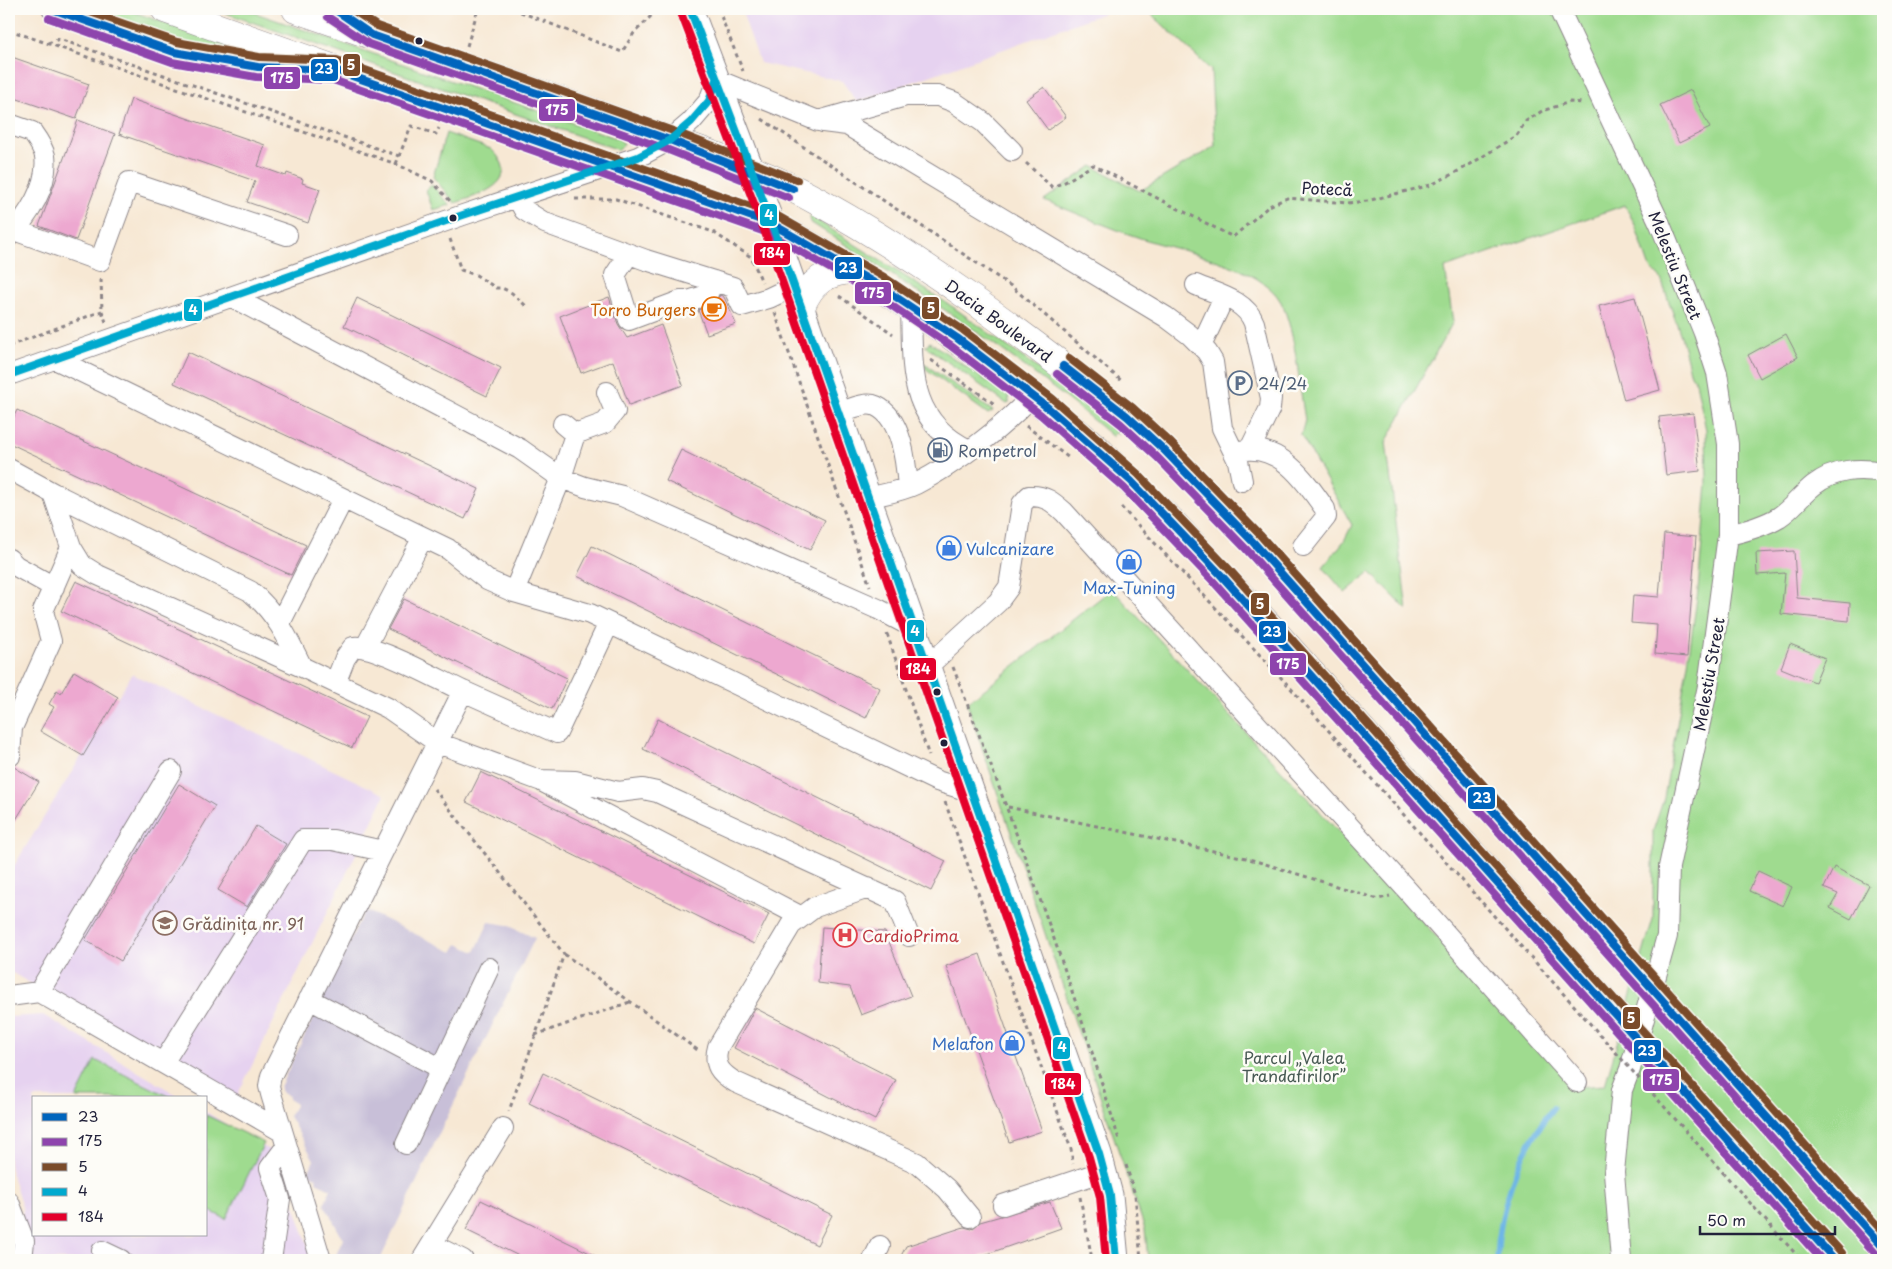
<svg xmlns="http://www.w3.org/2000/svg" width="1892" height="1269" viewBox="0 0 1892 1269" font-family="'Playpen Sans',sans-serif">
<rect width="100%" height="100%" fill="#fdfcf7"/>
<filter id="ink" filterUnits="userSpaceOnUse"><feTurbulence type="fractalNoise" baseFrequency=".02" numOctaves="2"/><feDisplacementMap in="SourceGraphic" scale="10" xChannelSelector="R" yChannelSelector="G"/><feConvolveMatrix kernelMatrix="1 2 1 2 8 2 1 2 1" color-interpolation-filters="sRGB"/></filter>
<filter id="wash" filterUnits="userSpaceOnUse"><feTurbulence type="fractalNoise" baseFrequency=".0096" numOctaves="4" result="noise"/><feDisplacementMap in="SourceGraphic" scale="20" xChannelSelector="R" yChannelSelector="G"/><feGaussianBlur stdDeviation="1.12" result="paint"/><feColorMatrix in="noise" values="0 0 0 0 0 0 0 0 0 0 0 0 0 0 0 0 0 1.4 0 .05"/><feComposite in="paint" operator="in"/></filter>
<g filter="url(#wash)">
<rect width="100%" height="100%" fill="#f7e8d4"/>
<path fill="#e6d2f0" d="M 741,9 L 1115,9 L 857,102 L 842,81 L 760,63 Z
M 132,674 L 385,795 L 235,1100 L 9,971 L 9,874 Z
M 43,1015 L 182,1098 L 34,1098 L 34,1235 L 206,1235 L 206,1112 L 271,1151 L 279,1162 L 313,1260 L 14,1260 L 23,1210 L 9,1165 L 9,1017 Z"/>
<path fill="#c8bfd8" d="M 365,910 L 453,952 L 458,944 L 475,952 L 489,922 L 507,925 L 535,938 L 436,1140 L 380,1260 L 347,1260 L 336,1255 L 343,1239 L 324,1204 L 331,1189 L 316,1182 L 317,1178 L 308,1173 L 314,1160 L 289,1116 L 296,1104 L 288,1099 L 289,1096 L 282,1093 L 280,1087 Z"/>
<path fill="#9fdb8f" stroke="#607e65" d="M 83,9 L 125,9 L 258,55 L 260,58 L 258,60 L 179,42 Z
M 214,9 L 244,9 L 619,139 L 624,144 L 619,150 Z
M 1146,9 L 1883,9 L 1883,1260 L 1148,1260 L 1145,1229 L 967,703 L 1112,589 L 1577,1087 L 1605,1085 L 1653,919 L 1653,831 L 1664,798 L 1688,663 L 1698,590 L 1707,483 L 1706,430 L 1696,382 L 1691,375 L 1681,336 L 1661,279 L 1649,266 L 1635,225 L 1625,205 L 1445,268 L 1453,322 L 1386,442 L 1407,610 L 1370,572 L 1345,593 L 1323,567 L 1344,541 L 1352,525 L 1301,435 L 1305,420 C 1299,386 1296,332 1281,302 C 1261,265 1180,251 1143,239 C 1109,228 1076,213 1044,200 L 1092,166 L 1140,191 L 1215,146 L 1211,70 Z
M 446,133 L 491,149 C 525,181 481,195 455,203 L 433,177 Z
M 432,185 L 450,205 L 433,210 L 426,190 Z
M 812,217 L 953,307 L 1043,372 L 1119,434 L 1114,433 L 1113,437 C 1019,356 915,289 810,222 L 809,218 Z
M 930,342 L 1009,396 L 1009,403 L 1007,404 L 925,346 Z
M 923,363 L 993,411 L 988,414 L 926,369 Z
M 95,1060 L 172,1098 L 76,1098 Z
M 206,1115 L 264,1143 L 226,1219 L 206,1209 Z"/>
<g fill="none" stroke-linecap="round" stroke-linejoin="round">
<path stroke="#6eb6e6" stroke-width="5.5" d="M 1497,1260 C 1499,1206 1519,1151 1553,1108"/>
</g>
<g id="blocks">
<path fill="#eda8d0" d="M 9,56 L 89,84 L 76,119 L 9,96 Z
M 1044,87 L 1066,117 L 1048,130 L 1026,100 Z
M 1691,90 L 1710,128 L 1679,143 L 1660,105 Z
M 131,99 L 265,145 L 258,166 L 286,176 L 287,173 L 303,179 L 302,183 L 320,189 L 308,223 L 247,202 L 255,181 L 119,134 Z
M 78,120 L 115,134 L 76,240 L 39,226 Z
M 720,295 L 724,297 L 736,324 L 707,334 L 698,310 L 714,304 Z
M 609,297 L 618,324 L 627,338 L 661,325 L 683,385 L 629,405 L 613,361 L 581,373 L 560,316 Z
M 1635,297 L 1660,390 L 1624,400 L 1599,306 Z
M 357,298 L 501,368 L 487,396 L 344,326 Z
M 1786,334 L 1798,357 L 1760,378 L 1748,355 Z
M 188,352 L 479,489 L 465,519 L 174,383 Z
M 17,410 L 306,545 L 291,575 L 9,443 L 9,427 Z
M 1693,413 L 1700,471 L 1666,475 L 1659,417 Z
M 681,450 L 825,520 L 810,550 L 666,481 Z
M 1664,534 L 1696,537 L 1687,657 L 1655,654 L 1657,625 L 1631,623 L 1633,595 L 1659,597 Z
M 592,546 L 880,688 L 866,718 L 577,576 Z
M 1794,551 L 1797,598 L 1850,603 L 1849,621 L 1781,614 L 1785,573 L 1757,575 L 1756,553 Z
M 76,581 L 367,717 L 352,748 L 61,611 Z
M 404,599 L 567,678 L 552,709 L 388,629 Z
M 1790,644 L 1825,658 L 1815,682 L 1781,668 Z
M 74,671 L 118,697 L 83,756 L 40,731 L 54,707 L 49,704 L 57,690 L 61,693 Z
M 658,719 L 946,861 L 931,891 L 643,749 Z
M 14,767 L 39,782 L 9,831 L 9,768 Z
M 481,772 L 769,914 L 754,944 L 466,802 Z
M 179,784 L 215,806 L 121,961 L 85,940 Z
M 256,826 L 286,844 L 247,907 L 218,890 Z
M 1834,867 L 1869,885 L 1851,919 L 1830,908 L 1838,894 L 1824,888 Z
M 1758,871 L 1792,887 L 1783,906 L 1749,891 Z
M 822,927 L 885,932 L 911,996 L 861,1015 L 850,987 L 818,983 Z
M 980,954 L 1042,1131 L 1009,1142 L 946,966 Z
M 755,1008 L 896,1080 L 875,1120 L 734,1048 Z
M 543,1073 L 832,1215 L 817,1245 L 529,1103 Z
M 481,1200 L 604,1260 L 527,1260 L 466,1230 Z
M 1050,1202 L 1061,1228 L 970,1260 L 899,1260 L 906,1246 L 964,1227 L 972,1229 L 980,1222 Z"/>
</g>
</g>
<g filter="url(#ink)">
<use href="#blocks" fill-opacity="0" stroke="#8c8588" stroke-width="1"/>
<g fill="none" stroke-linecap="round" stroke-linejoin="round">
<g stroke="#8c8588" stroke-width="22">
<path id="minor" d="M 52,9 L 174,52 L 258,67 L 319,70
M 1559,9 L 1660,224 L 1704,333 L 1717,373 L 1728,444 L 1728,535 L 1708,686 L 1669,867 L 1667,936 L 1630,1069 L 1622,1090 L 1614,1172 L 1621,1260
M 823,122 L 847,125 L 1166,317 L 1190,335 L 1207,352 L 1213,362 L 1222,428 L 1238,461 L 1242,481
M 9,124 L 32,132 C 37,139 43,147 45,156 C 49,185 28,217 9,236
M 517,197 L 524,210 L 545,223 L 646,260 L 733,287 L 742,306 L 769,298 L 794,286
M 14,230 L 100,261 L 129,182 L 287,235
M 629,254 L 615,275 L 629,320 L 680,301 L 688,301 L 707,295 L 714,281
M 1196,285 C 1216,294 1246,300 1254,323 L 1271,398 L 1270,408 L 1250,449
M 232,297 L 520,449 L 561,478 L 585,487 L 622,496 L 878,609 L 914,628
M 911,307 C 913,367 906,420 969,450
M 1201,346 L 1224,297
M 55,359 L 448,549 L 487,580 L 514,592 L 590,614 L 937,781 L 972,792
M 9,375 L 463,215 L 638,157 L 670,140 L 691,122 L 709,101 L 717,80 L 818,121 L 906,96 L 938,96 L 954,102 L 983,122 L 1012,151
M 838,413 C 849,410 865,401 876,406 C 902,418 906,463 908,487
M 563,424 L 575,434 L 605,423 L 615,411 L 607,392
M 1239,451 C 1279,442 1305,480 1325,509 L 1326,517 L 1303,546
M 9,469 L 53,493
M 868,498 C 884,494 902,491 916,484 C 957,463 1001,429 1032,396
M 1728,535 C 1746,531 1764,526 1779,517 C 1793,508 1801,495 1814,485 C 1835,469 1858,468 1883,472
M 9,559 L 16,566 L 54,587
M 514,592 L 561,478 L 575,434
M 280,623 L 343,499
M 365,648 L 423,537
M 302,667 C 287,636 276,613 250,591 L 53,493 L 71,547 L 82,565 L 98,575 L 302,667 L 388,708 L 438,743 L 539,780 L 575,781 L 618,792 L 643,789 L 657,792 L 895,901 L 909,936
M 927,667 L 998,602 L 1009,587 L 1022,504 L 1029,496 C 1045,495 1053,502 1064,512 L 1408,891 L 1577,1082
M 336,681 L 345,658 L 353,647 C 374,643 441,681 463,691
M 10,756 L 12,728 L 51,641 L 43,611 L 71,547
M 543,782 L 800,916
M 868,888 L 815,907 L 791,925 L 718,1047 C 713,1065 720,1073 735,1082 L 917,1163 L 947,1189 L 970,1217
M 39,992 L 281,1131
M 9,996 L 39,992 L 171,771
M 309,999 L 442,1069
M 163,1063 L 303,840 L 333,840 L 383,851
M 406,1144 L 489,968
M 9,1202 L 24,1241 L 22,1260
M 1003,1205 L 1104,1171
M 433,1245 L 463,1260
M 102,1251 L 121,1260
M 271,1260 L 280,1199 L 270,1168 L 286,1147
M 321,1260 L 271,1094 L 269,1086 L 271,1076 L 463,691 L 557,733 L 609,623
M 422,1260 L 503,1128
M 873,1260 L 880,1246"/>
</g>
<g stroke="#8c8588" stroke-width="27">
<path id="major" d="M 690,9 L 772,224 L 1099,1154 L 1110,1195 L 1116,1260"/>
</g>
<g stroke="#8c8588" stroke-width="29">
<path id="highway" d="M 165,9 L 772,224 C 889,286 994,363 1096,448
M 296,9 C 407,47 518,85 628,125 C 692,148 760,169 819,202 C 929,263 1029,339 1127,416
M 801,307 C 810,282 828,270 855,270"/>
</g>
<path stroke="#8c8588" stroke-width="3" stroke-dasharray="4 4" stroke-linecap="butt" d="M 513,9 L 622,52 L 634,33 L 658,9
M 619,9 L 624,11 L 633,9
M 718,9 L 743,71
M 9,30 L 396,164 L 432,181 L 450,201
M 48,43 L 59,39 L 399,156
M 467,46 L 478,9
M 762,119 L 1011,286 L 1123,382
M 1026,163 L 1052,187 L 1065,182 L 1093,165 L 1233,237 L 1269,206 L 1287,198 L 1348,203 L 1367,201 L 1431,185 L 1466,167 L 1517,135 L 1526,121 L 1542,111 L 1570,102 L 1583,103
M 396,164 L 411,126 L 436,134 L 439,128
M 575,199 L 616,199 L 713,232 L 751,257 L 762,282
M 450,239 L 461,270 L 476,275 L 496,288 L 502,288 L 512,293 L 526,306
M 101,279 L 102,311 L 106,322
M 839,296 L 893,334
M 775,313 L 870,586
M 9,346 L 102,311
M 931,360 L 996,405
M 1026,426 L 1069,458
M 887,634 L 929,756
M 953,667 C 1013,822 1072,980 1119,1140
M 434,789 L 564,954 L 509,1111
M 945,802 L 1071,1149 L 1073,1164
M 1008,807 L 1246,858 L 1378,899 L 1390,896
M 564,954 L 699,1051
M 535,1035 L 630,1002
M 1126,1165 L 1135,1195 L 1141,1260
M 1080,1197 L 1091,1254 L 1091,1260"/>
<use href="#minor" stroke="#fff" stroke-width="20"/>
<use href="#major" stroke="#fff" stroke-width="25"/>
<use href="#highway" stroke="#fff" stroke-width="28"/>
<g stroke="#8c8588" stroke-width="29" stroke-linecap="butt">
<path id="highway-bridge" d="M 1127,416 L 1164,450 L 1253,542 L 1883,1247
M 1096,448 L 1169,519 L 1267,624 L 1835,1260"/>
</g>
<path stroke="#8c8588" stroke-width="3" stroke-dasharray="4 4" stroke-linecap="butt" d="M 1121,507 L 1287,684 L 1801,1260"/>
<use href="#highway-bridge" stroke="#fff" stroke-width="28"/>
<g stroke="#fdfcf7" stroke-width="11">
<path id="bus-1" d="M 52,9 L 174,52 L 258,67 L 335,70 L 772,224 L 878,285 L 957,338 L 1047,407 L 1131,481 L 1220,574 L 1835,1260
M 334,9 L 372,35 L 670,140 L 793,189
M 1063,366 L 1127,416 L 1164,450 L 1253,542 L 1883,1247"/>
</g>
<g stroke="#fdfcf7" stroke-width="11">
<path id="bus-2" d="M 328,17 L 369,44 L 666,149 L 789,198
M 49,18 L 172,62 L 256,77 L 333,80 L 768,233 L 873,293 L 951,346 L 1041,415 L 1124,488 L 1213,581 L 1822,1260
M 1057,374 L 1121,424 L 1157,457 L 1246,549 L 1876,1254"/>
</g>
<g stroke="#fdfcf7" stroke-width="11">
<path id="bus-3" d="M 81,9 L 177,42 L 259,57 L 337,60 L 776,215 L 884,277 L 963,330 L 1053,399 L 1138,474 L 1227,567 L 1842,1253
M 351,9 L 377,26 L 673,131 L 797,180
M 1069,358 L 1133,408 L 1171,443 L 1260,535 L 1883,1232"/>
</g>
<g stroke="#fdfcf7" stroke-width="11">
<path id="bus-4" d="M 690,9 L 772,224 L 1099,1154 L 1110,1195 L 1116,1260
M 9,375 L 463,215 L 638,157 L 670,140 L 691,122 L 709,101 L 717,80"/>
</g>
<g stroke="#fdfcf7" stroke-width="11">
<path id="bus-5" d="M 681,13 L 763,227 L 1089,1157 L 1100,1197 L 1106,1260"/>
</g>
<use href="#bus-1" stroke="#0065bd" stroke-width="8"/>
<use href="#bus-2" stroke="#8e44ad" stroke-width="8"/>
<use href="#bus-3" stroke="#7a4b2a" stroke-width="8"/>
<use href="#bus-4" stroke="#00a9ce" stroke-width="8"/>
<use href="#bus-5" stroke="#e4002b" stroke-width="8"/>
</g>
</g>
<defs>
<g id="cafe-ring" transform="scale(1.25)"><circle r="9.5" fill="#fdfcf7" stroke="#e8710a" stroke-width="1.5"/><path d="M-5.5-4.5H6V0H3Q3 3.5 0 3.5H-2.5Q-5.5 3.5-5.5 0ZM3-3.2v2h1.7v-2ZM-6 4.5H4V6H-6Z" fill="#e8710a"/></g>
<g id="parking-ring" transform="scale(1.25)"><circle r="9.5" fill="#fdfcf7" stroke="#5c6f8a" stroke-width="1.5"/><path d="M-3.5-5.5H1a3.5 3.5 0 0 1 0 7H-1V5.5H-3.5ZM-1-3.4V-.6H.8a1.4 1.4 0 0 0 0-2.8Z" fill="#5c6f8a"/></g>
<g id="fuel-ring" transform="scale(1.25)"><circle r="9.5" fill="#fdfcf7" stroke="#5c6f8a" stroke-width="1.5"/><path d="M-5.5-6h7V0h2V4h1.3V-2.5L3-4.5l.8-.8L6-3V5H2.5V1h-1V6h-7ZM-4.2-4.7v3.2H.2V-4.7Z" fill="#5c6f8a"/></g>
<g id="shop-ring" transform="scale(1.25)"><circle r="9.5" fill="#fdfcf7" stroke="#3f7fe0" stroke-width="1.5"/><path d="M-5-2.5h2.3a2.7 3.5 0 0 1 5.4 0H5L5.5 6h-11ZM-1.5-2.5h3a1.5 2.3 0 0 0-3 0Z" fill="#3f7fe0"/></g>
<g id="school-ring" transform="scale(1.25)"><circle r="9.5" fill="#fdfcf7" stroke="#8d6e63" stroke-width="1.5"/><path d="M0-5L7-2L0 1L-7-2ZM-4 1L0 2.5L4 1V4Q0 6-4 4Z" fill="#8d6e63"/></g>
<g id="hospital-ring" transform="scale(1.25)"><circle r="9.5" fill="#fdfcf7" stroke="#e0444e" stroke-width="1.5"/><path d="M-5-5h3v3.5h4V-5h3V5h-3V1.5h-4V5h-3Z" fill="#e0444e"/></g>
</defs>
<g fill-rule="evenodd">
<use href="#cafe-ring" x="714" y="309"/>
<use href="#parking-ring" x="1240" y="383"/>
<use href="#fuel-ring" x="940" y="450"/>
<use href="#shop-ring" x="949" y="548"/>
<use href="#shop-ring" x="1129" y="562"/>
<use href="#school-ring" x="165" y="923"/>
<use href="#hospital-ring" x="845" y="935"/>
<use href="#shop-ring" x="1012" y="1043"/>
</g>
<g fill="#22223b" stroke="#fdfcf7" stroke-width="2">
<circle cx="419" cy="41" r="4.5"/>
<circle cx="453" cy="218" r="4.5"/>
<circle cx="937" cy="692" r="4.5"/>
<circle cx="944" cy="743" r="4.5"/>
</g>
<g text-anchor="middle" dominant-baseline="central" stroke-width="5" stroke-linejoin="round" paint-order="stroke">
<g font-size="16" fill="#22223b" stroke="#fdfcf7">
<text transform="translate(1327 188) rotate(3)">Potecă</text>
<text transform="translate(1676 265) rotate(68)">Melestiu Street</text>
<text transform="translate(999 320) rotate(36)">Dacia Boulevard</text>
<text transform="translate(1708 674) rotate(-80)">Melestiu Street</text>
</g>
<g font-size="16" fill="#c56008" stroke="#fdfcf7" text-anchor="end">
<text x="696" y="309">Torro Burgers</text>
</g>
<g font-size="16" fill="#4e5e75" stroke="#fdfcf7" text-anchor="start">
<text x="1258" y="383">24/24</text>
<text x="958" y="450">Rompetrol</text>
</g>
<g font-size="16" fill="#366cbe" stroke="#fdfcf7" text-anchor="start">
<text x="966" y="548">Vulcanizare</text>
<text x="1129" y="587" text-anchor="middle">Max-Tuning</text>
<text x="994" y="1043" text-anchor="end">Melafon</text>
</g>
<g font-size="16" fill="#785e54" stroke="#fdfcf7" text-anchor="start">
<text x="182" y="923">Grădinița nr. 91</text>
</g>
<g font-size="16" fill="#be3a42" stroke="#fdfcf7" text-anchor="start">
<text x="862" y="935">CardioPrima</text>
</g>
<g font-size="16" fill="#485a54" stroke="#fdfcf7">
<text x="1294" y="1057">Parcul „Valea<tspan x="1294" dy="18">Trandafirilor”</tspan></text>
</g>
</g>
<g stroke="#fdfcf7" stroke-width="2">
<rect x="342" y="53" width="19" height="24" rx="5" fill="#7a4b2a"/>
<rect x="310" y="58" width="29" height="24" rx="5" fill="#0065bd"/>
<rect x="263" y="66" width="38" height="24" rx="5" fill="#8e44ad"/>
<rect x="538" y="98" width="38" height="24" rx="5" fill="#8e44ad"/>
<rect x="759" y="203" width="19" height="24" rx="5" fill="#00a9ce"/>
<rect x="753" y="242" width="38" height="24" rx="5" fill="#e4002b"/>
<rect x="834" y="256" width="29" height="24" rx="5" fill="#0065bd"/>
<rect x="854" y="281" width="38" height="24" rx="5" fill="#8e44ad"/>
<rect x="921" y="296" width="19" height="24" rx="5" fill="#7a4b2a"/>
<rect x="183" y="298" width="20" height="24" rx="5" fill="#00a9ce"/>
<rect x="1250" y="592" width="20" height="24" rx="5" fill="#7a4b2a"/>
<rect x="906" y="619" width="19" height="24" rx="5" fill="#00a9ce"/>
<rect x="1258" y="620" width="29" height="24" rx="5" fill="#0065bd"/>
<rect x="1269" y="652" width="38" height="24" rx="5" fill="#8e44ad"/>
<rect x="899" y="657" width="38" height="24" rx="5" fill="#e4002b"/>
<rect x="1467" y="786" width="29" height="24" rx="5" fill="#0065bd"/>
<rect x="1622" y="1006" width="19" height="24" rx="5" fill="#7a4b2a"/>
<rect x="1052" y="1036" width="19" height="24" rx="5" fill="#00a9ce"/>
<rect x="1633" y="1039" width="29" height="24" rx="5" fill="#0065bd"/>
<rect x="1642" y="1068" width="38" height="24" rx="5" fill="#8e44ad"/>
<rect x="1044" y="1072" width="38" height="24" rx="5" fill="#e4002b"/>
</g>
<g font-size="14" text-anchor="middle" font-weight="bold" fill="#fff">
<text x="351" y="70">5</text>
<text x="324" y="74">23</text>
<text x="282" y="83">175</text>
<text x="557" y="115">175</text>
<text x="769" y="220">4</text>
<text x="772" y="258">184</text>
<text x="848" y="273">23</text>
<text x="873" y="298">175</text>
<text x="931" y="313">5</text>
<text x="193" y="315">4</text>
<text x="1260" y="609">5</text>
<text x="915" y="636">4</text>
<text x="1272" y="637">23</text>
<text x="1288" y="669">175</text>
<text x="918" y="674">184</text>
<text x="1482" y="803">23</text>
<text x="1631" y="1023">5</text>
<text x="1062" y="1052">4</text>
<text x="1647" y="1056">23</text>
<text x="1661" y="1085">175</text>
<text x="1063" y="1089">184</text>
</g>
<rect width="1892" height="1269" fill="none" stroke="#fdfcf7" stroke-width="30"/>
<rect x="32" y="1096" width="175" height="140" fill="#fdfcf7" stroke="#a5a5ac"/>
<rect x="42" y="1113" width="25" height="8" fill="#0065bd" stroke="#a5a5ac"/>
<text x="78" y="1122" font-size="15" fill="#22223b">23</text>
<rect x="42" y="1138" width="25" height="8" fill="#8e44ad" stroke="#a5a5ac"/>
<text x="78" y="1146" font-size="15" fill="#22223b">175</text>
<rect x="42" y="1163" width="25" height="8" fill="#7a4b2a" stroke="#a5a5ac"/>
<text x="78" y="1172" font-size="15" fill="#22223b">5</text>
<rect x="42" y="1188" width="25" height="8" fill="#00a9ce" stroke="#a5a5ac"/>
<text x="78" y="1196" font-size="15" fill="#22223b">4</text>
<rect x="42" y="1213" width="25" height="8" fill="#e4002b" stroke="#a5a5ac"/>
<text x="78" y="1222" font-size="15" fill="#22223b">184</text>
<path d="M1700 1226v8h135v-8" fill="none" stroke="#22223b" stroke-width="2.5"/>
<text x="1707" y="1226" font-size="15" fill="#22223b" stroke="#fdfcf7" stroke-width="4" paint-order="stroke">50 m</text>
</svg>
